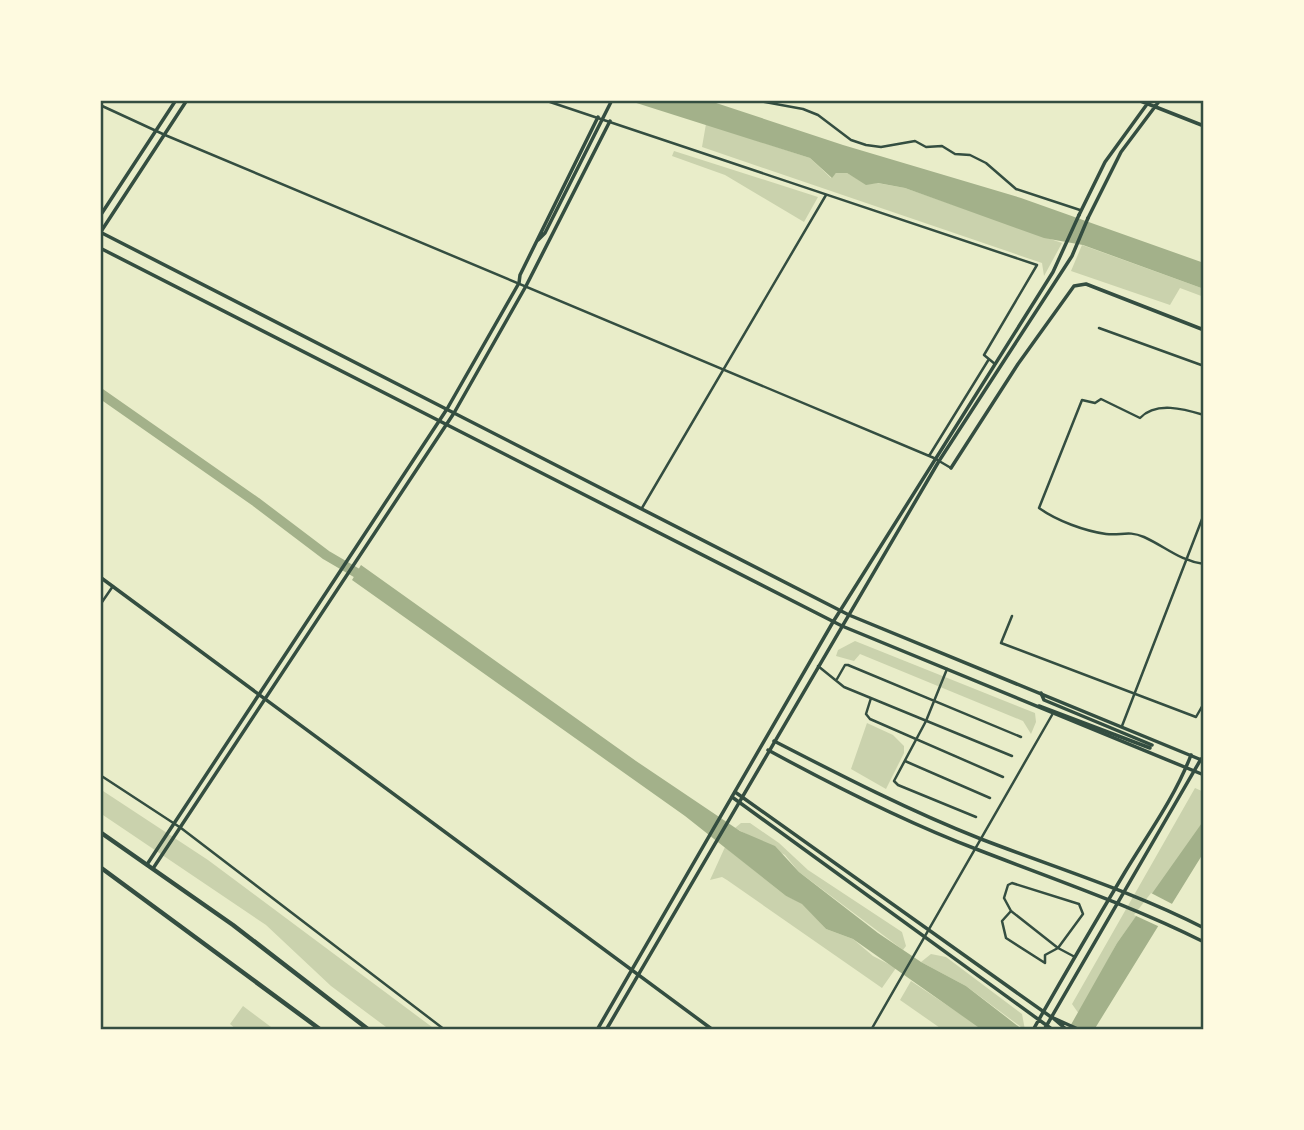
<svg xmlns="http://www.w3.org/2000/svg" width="1304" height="1130" viewBox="0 0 1304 1130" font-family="Quicksand,sans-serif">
<rect width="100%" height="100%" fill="#e9edc9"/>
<path fill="#cad2ad" d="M 706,124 L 810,158 L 831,178 L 836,173 L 847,173 L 866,184 L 877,183 L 905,188 L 1062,243 L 1044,276 L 1042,263 L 702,147 Z
M 674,151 L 818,197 L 804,222 L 725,175 L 672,156 Z
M 1082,245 L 1204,289 L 1204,297 L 1180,288 L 1170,305 L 1071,271 Z
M 855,641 L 1035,713 L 1036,722 L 1031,734 L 1023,721 L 860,654 L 854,661 L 836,656 L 838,650 Z
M 867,723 L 893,735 L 904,746 L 904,753 L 886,789 L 851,769 Z
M 1195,788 L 1204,792 L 1204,820 L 1198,831 L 1117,943 L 1079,1014 L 1072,1004 Z
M 100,789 L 208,860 L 436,1030 L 390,1030 L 331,986 L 266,925 L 100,813 Z
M 741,823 L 750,823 L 779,843 L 808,870 L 902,932 L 906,946 L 903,950 L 799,872 L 785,855 L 735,828 Z
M 725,847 L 786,896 L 802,903 L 826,929 L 853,939 L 873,956 L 896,968 L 882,988 L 727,880 L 722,877 L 710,880 Z
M 931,954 L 946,957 L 1022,1014 L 1025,1030 L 966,986 L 921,962 Z
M 911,981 L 984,1030 L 943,1030 L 900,1000 Z
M 243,1006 L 275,1030 L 237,1030 L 230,1024 Z"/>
<path fill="#a3b18a" d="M 627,100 L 707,100 L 843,145 L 1021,198 L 1204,263 L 1204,289 L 1083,245 L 1044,238 L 905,188 L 878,183 L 866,185 L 847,173 L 836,173 L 832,178 L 810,158 Z
M 361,565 L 636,761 L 740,831 L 775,846 L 799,872 L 878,933 L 921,962 L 966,986 L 1023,1030 L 984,1030 L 978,1027 L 853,939 L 826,929 L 802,904 L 786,896 L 685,816 L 352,580 Z
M 1204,820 L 1204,852 L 1094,1030 L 1068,1030 L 1117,943 Z"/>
<path fill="#e9edc9" d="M 1151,893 L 1176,906 L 1160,927 L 1134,915 Z"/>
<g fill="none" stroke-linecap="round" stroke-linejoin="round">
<path stroke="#a3b18a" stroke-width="10" d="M 100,393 L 256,502 L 326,555 L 367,579"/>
<path stroke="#344e41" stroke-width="2.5" d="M 544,100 L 1037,265 L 984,355 L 995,364
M 754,100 L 803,109 L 818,115 L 851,140 L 866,145 L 881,147 L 915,141 L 926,147 L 942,146 L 955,154 L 970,155 L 986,163 L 1016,189 L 1080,210
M 100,105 L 165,135 L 934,458 L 951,468
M 1099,328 L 1204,366
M 1204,415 C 1184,409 1156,401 1140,418 L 1101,399 L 1095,403 L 1082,400 L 1039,508 C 1057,521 1085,531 1106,534 C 1121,536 1128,530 1144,537 C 1166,547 1180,561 1204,564
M 929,456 L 989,359
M 642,508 L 826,195
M 100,605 L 113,586
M 1012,616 L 1001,643 L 1196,717 L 1204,703
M 818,666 L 844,687 L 1012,756
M 947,669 L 926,721 L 894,781 L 898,785 L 976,817
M 837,679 L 845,665 L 848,665 L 1021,737
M 871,698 L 866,714 L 870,719 L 1003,777
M 1122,726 L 1204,514
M 905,761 L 990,798
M 100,775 L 181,828 L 445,1030
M 1011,911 L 1058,948 L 1045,955 L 1045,963 L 1006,938 L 1002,921 L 1011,911 L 1004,898 L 1008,885 L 1012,883 L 1079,904 L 1083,914 L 1058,948 L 1075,957
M 871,1030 L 1052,715"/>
<path stroke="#344e41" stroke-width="3.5" d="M 1138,100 L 1204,126
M 1079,215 L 1105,162 L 1150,100
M 100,216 L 176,100
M 1088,218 L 1121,152 L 1160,100
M 100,233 L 187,100
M 538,240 L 545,233 L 612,100
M 951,468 L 1018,364 L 1074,286 L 1086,284 L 1204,330
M 100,577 L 713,1030
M 1041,693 L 1044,700 L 1152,745
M 1039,706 L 1150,748
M 774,741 C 842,776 910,811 981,839 C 1056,868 1132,891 1204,928
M 768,750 C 836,787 905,822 976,849 C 1053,879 1130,905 1204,942
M 735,792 L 1051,1017 L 1080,1030
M 732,797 L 1053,1030
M 148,863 L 447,409 L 519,283 L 520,275 L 598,117
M 154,867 L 454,413 L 526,286 L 610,121
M 1053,1018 L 1067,1030
M 1033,1030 C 1063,977 1094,924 1125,872 C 1148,834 1175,797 1191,755
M 1044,1030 L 1201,759"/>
<path stroke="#344e41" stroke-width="3.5" d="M 100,232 L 849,615 L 1204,761
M 100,248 L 842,626 L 1204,775
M 597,1030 L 833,622 L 1053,272 L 1079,215
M 606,1030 L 939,461 L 1072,256 L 1088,218"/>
<path stroke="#344e41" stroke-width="4.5" d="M 100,832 L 233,925 L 369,1030
M 100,867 L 321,1030"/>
</g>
<rect width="1304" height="1130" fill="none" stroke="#fefae0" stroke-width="203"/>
<rect x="102" y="102" width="1100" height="926" fill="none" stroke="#344e41" stroke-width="2.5"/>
</svg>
